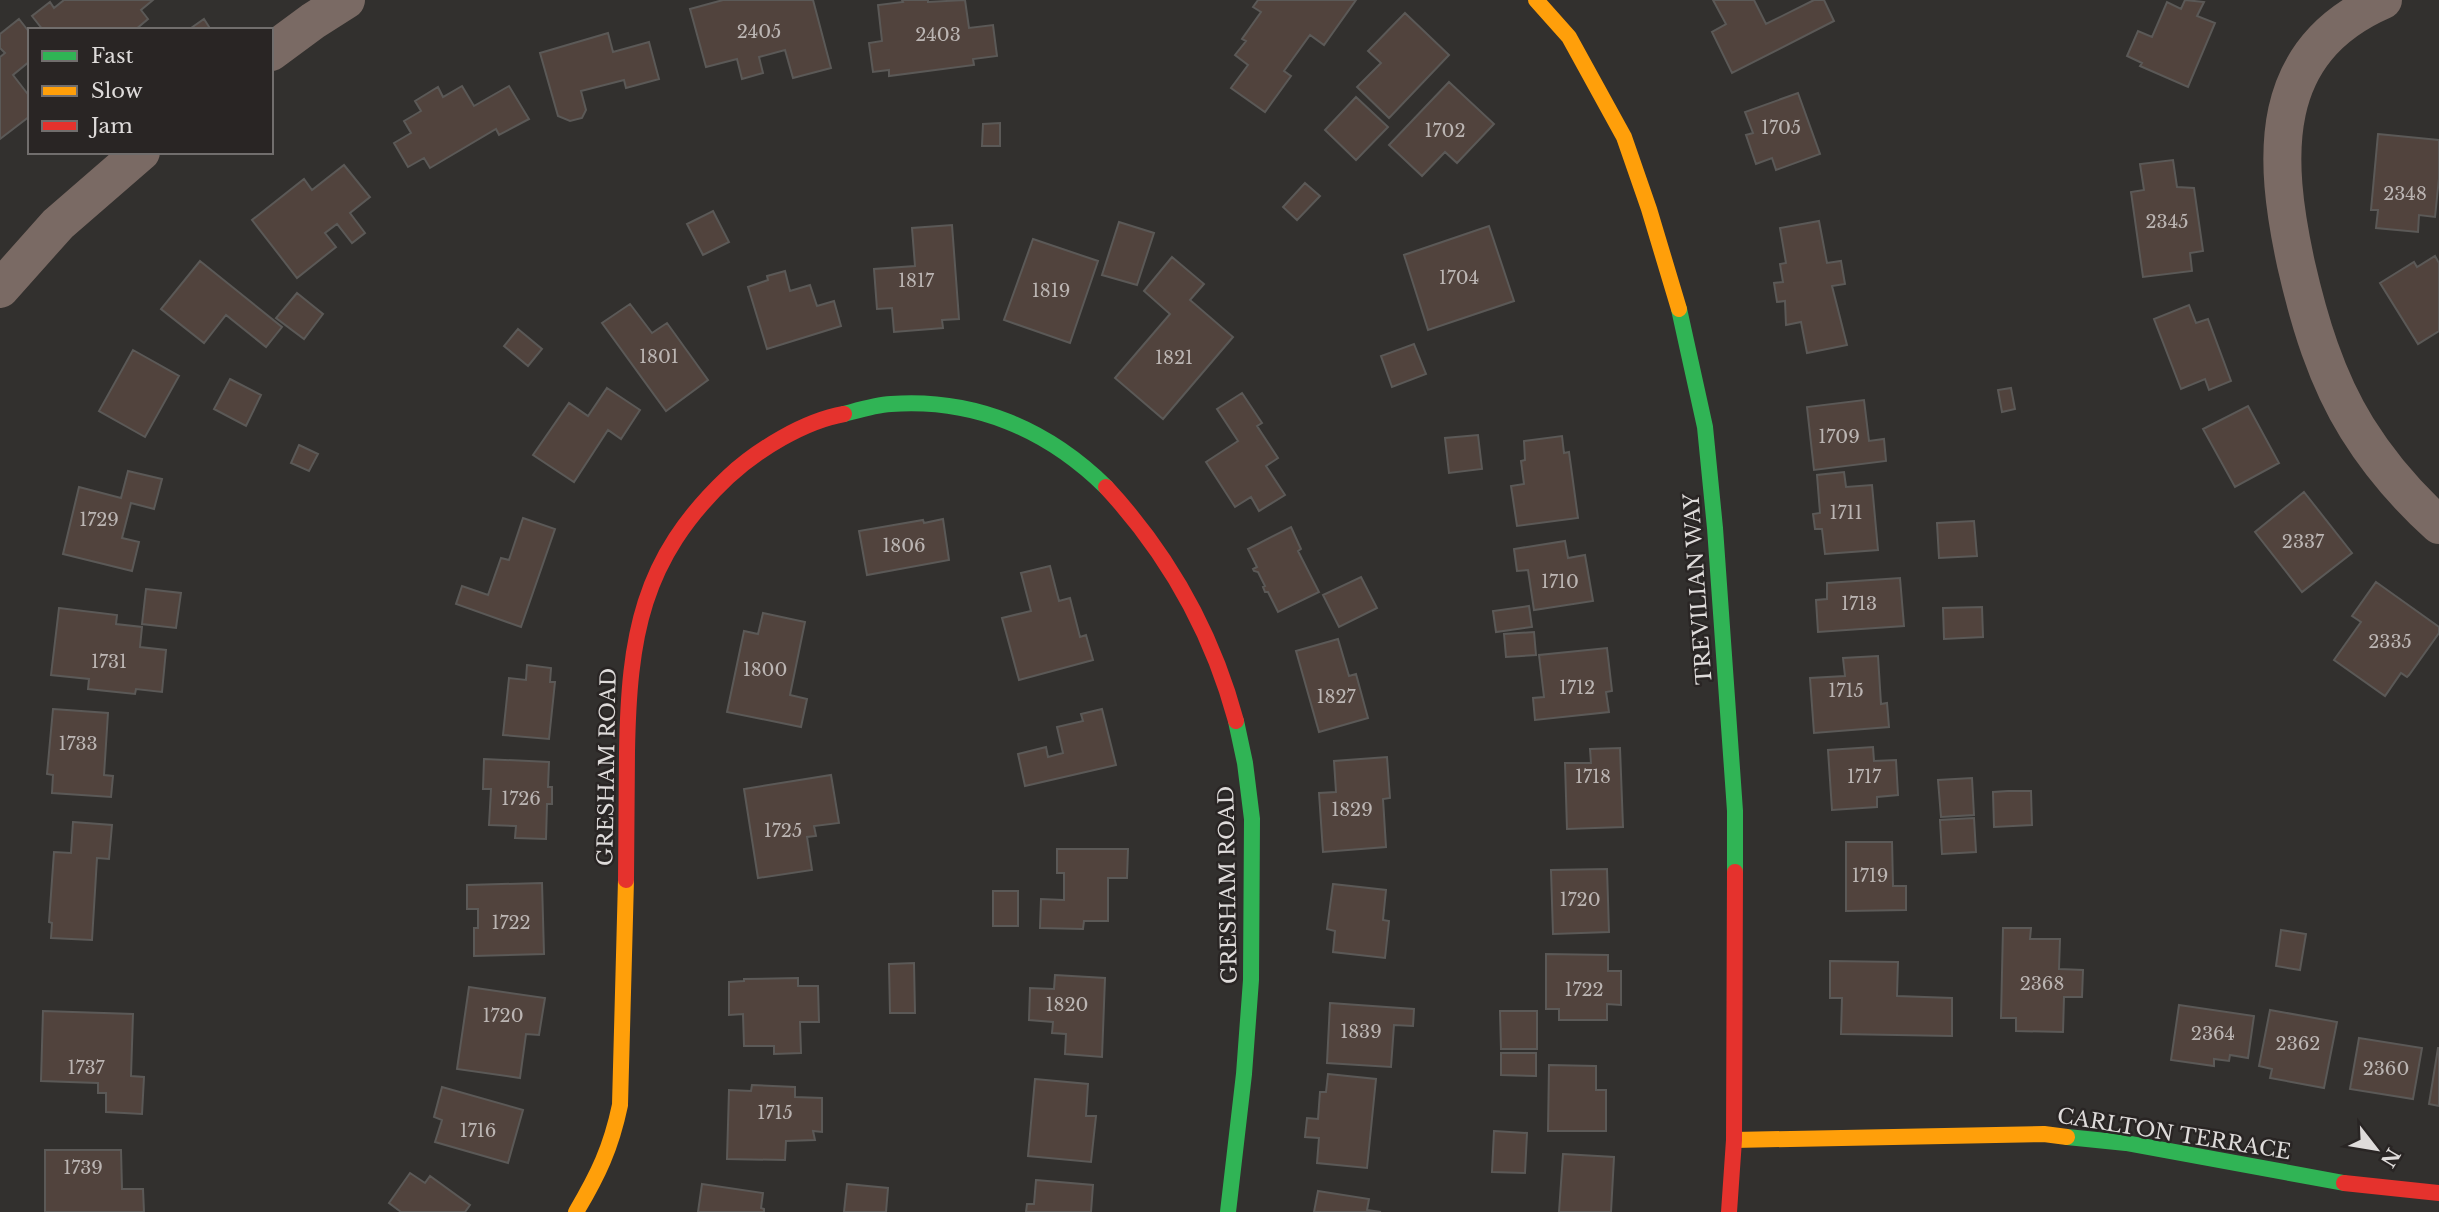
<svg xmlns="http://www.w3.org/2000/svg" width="2439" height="1212" viewBox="0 0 2439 1212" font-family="'Libre Baskerville',serif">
<rect width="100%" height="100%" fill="#32302e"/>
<path fill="#51433d" stroke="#5b5957" stroke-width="2" d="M 64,0 L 153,0 L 141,10 L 148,19 L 135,30 L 43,30 L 32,16 L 50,2 L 54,8 Z
M 723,0 L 813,0 L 831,68 L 793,78 L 785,50 L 759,57 L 763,73 L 742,79 L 737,59 L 706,67 L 690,9 Z
M 902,0 L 928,0 L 928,2 L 965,0 L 969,28 L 993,25 L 997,56 L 973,59 L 974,65 L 889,76 L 889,70 L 873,72 L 869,43 L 882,41 L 878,5 L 903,2 Z
M 1258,0 L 1356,0 L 1324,45 L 1310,35 L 1284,71 L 1291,76 L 1265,112 L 1231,88 L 1248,65 L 1235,55 L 1246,41 L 1242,39 L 1261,12 L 1253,7 Z
M 1713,0 L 1754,0 L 1766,24 L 1814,0 L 1824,0 L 1834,21 L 1732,73 L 1712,32 L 1726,24 Z
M 2185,0 L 2204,2 L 2197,16 L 2215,23 L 2188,87 L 2140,66 L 2142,63 L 2127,56 L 2138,31 L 2152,37 L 2167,2 L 2181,9 Z
M 1405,13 L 1449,55 L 1389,118 L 1357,87 L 1381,63 L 1368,51 Z
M 19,19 L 30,33 L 30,61 L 13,75 L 30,97 L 30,116 L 0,139 L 0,57 L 5,53 L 0,48 L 0,34 Z
M 204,19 L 211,30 L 192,30 L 191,28 Z
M 608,33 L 613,52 L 649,42 L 659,79 L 626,88 L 624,80 L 581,91 L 586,110 L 582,118 L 570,121 L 558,116 L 540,53 Z
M 1449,82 L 1494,124 L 1457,163 L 1445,152 L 1422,176 L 1389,145 Z
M 462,86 L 474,106 L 509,86 L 529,119 L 499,135 L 496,129 L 430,168 L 424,158 L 408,167 L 394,143 L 411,133 L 404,121 L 421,111 L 415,101 L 438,87 L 443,97 Z
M 1798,93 L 1820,154 L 1776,170 L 1772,158 L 1756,164 L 1746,135 L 1753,133 L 1745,112 Z
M 1356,97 L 1388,127 L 1356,160 L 1325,130 Z
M 1000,123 L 1000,146 L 982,146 L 983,124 Z
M 2378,134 L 2439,140 L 2439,178 L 2435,217 L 2419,215 L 2418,232 L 2376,228 L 2378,210 L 2371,210 Z
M 2173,160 L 2177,187 L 2194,188 L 2203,251 L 2190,253 L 2192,271 L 2143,277 L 2131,192 L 2144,190 L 2140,164 Z
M 344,165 L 370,197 L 350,213 L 365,233 L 352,243 L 337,224 L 325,233 L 336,247 L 297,278 L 252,220 L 304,179 L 312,190 Z
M 1305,183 L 1320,196 L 1297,220 L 1283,207 Z
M 713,211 L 729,242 L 703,255 L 687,224 Z
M 1819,221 L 1827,263 L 1841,261 L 1845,284 L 1832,286 L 1847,345 L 1807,353 L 1801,322 L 1786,325 L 1785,301 L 1777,302 L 1774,283 L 1783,282 L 1780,264 L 1786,263 L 1780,228 Z
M 1119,222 L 1154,233 L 1137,285 L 1102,275 Z
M 952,225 L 959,319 L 942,320 L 943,328 L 894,332 L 892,308 L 877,309 L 874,269 L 915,266 L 912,228 Z
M 1489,226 L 1514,301 L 1428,330 L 1404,255 Z
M 1033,239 L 1098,261 L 1070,343 L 1004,320 Z
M 2435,256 L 2439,263 L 2439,331 L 2418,344 L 2380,283 L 2414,262 L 2417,267 Z
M 1172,257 L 1204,284 L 1190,300 L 1233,337 L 1163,419 L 1115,378 L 1170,314 L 1144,291 Z
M 200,261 L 282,327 L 266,347 L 226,315 L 204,343 L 161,309 Z
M 785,271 L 790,291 L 810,285 L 817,306 L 834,301 L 841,326 L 767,349 L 748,287 L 768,280 L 767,276 Z
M 297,293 L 323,314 L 304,339 L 276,318 Z
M 630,304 L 652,333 L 667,323 L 708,380 L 666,411 L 602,323 Z
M 2189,305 L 2196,323 L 2208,319 L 2231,381 L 2209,390 L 2205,379 L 2181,389 L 2154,319 Z
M 518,329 L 542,349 L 528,366 L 504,346 Z
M 1414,344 L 1426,374 L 1392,387 L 1381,356 Z
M 133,350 L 179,376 L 145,437 L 99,411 Z
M 230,379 L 261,395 L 246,426 L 214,409 Z
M 607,388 L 640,410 L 621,439 L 608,430 L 574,482 L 533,455 L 569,403 L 588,416 Z
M 2011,388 L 2015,409 L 2002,412 L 1998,390 Z
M 1242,393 L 1262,423 L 1257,426 L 1278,458 L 1266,466 L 1285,495 L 1259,511 L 1251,497 L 1235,507 L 1206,462 L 1238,441 L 1217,409 Z
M 1864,400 L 1869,441 L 1884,439 L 1886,461 L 1814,470 L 1807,407 Z
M 2248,406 L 2279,463 L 2235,487 L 2203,429 Z
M 1478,435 L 1482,469 L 1449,473 L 1445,438 Z
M 1562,436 L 1564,453 L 1569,452 L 1578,518 L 1517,526 L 1511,486 L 1524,484 L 1521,461 L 1525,460 L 1524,441 Z
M 299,445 L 318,454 L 309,471 L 291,463 Z
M 128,471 L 162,479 L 154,509 L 131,503 L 122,538 L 139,542 L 132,571 L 63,554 L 79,487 L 121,498 Z
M 1844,472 L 1846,487 L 1872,485 L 1878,550 L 1825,554 L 1822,529 L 1815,529 L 1813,514 L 1820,513 L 1817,475 Z
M 2304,492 L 2352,553 L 2302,592 L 2255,532 Z
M 523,518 L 555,529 L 521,627 L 456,604 L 462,586 L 488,595 L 501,558 L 509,560 Z
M 943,519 L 949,560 L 867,575 L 859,531 L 923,520 L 924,523 Z
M 1974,521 L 1977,556 L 1939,558 L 1937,523 Z
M 1291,527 L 1301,549 L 1298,551 L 1319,592 L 1278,612 L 1268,592 L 1265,592 L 1263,587 L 1265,586 L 1258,572 L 1254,571 L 1253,569 L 1257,567 L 1248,549 Z
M 1565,541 L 1568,558 L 1585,555 L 1593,601 L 1534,610 L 1528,570 L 1517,571 L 1514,549 Z
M 1050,566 L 1059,601 L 1070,598 L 1080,637 L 1086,635 L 1093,660 L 1019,680 L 1002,618 L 1031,611 L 1021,573 Z
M 1361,577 L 1377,608 L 1339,627 L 1323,595 Z
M 1900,578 L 1904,626 L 1818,632 L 1816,600 L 1827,599 L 1827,583 Z
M 2376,582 L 2439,627 L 2439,633 L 2409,675 L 2407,677 L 2401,673 L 2385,696 L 2334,660 L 2361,622 L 2352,616 Z
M 146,589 L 181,593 L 176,628 L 142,624 Z
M 1529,606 L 1532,627 L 1496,632 L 1493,611 Z
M 1982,607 L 1983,637 L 1944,639 L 1943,608 Z
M 59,608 L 117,615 L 116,624 L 142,627 L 140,647 L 166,650 L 162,692 L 136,689 L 135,694 L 88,689 L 89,679 L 51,675 Z
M 763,613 L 805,622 L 790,695 L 807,699 L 801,727 L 727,712 L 744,631 L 758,634 Z
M 1534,632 L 1536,655 L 1506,657 L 1504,634 Z
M 1338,639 L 1349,676 L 1356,674 L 1368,718 L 1319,732 L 1296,651 Z
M 1607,648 L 1612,691 L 1606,692 L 1609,712 L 1535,720 L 1533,698 L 1544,697 L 1539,655 Z
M 1878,656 L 1881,704 L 1887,703 L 1889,727 L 1814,733 L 1810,678 L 1845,676 L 1843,658 Z
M 527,665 L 551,668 L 550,682 L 555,682 L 549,739 L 503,735 L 509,678 L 526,680 Z
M 53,709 L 108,713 L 104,775 L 113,776 L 111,797 L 52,793 L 53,775 L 47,774 Z
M 1102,709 L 1116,765 L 1025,786 L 1018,754 L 1046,747 L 1048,757 L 1063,753 L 1057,727 L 1083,721 L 1081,714 Z
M 1873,747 L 1874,761 L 1896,760 L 1898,795 L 1877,797 L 1877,807 L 1832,810 L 1828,750 Z
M 1620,748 L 1623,827 L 1567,829 L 1565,763 L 1591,763 L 1590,749 Z
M 1387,757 L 1390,798 L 1383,799 L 1386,847 L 1323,852 L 1319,793 L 1336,792 L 1334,761 Z
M 484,759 L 549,762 L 548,787 L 552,787 L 552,804 L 547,804 L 546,839 L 515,838 L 516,826 L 489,825 L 491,789 L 483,789 Z
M 831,775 L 839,823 L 814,826 L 816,836 L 807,837 L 812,870 L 758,878 L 744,789 Z
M 1972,778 L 1974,815 L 1941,817 L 1938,780 Z
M 2008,791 L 2031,791 L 2032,825 L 1994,827 L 1993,792 Z
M 1974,818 L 1976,852 L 1942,854 L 1940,820 Z
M 73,822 L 112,825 L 109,859 L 97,858 L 92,940 L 51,938 L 52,923 L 49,922 L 54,852 L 71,853 Z
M 1846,842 L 1892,842 L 1893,886 L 1906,886 L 1906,910 L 1846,911 Z
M 1057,849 L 1128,849 L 1127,878 L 1108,878 L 1108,921 L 1084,921 L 1083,929 L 1040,928 L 1041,899 L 1064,900 L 1064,873 L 1057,873 Z
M 1607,869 L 1609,932 L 1553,934 L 1551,870 Z
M 542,883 L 544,954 L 474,956 L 474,928 L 478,928 L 478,909 L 467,909 L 467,885 Z
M 1333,884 L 1386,890 L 1383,920 L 1389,921 L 1385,958 L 1333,952 L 1335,931 L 1327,929 Z
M 993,891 L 1018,891 L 1018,926 L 993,926 Z
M 2003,928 L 2031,928 L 2030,939 L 2060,939 L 2059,969 L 2083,970 L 2082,997 L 2064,997 L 2063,1032 L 2016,1031 L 2016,1018 L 2001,1018 Z
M 2281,930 L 2306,934 L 2300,970 L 2276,966 Z
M 1546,954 L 1608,955 L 1608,971 L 1621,971 L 1621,1005 L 1607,1004 L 1607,1020 L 1559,1020 L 1559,1009 L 1546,1009 Z
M 1830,961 L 1898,962 L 1897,996 L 1952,998 L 1952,1036 L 1841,1034 L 1842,998 L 1830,998 Z
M 914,963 L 915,1013 L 890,1013 L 889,964 Z
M 1055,975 L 1105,978 L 1102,1057 L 1065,1054 L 1066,1034 L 1052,1033 L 1053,1022 L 1029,1020 L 1030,988 L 1054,989 Z
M 798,978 L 798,986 L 818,986 L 819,1022 L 800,1022 L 801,1053 L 774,1054 L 774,1046 L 744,1046 L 743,1014 L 729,1015 L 729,982 L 744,981 L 744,979 Z
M 469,987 L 545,998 L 539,1035 L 526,1034 L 520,1078 L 457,1069 Z
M 1330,1003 L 1414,1009 L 1413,1026 L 1394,1025 L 1391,1067 L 1327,1063 Z
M 2179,1005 L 2254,1016 L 2248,1058 L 2230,1055 L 2229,1061 L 2214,1059 L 2214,1066 L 2171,1060 Z
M 2270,1010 L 2337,1022 L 2324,1088 L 2270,1078 L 2272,1069 L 2259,1066 Z
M 43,1011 L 133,1014 L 131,1076 L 144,1077 L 142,1114 L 106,1112 L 106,1093 L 98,1093 L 98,1083 L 41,1081 Z
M 1500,1011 L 1537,1011 L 1537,1049 L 1501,1049 Z
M 2359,1038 L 2422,1048 L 2413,1099 L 2350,1089 Z
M 2438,1048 L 2439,1048 L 2439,1106 L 2429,1104 Z
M 1501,1053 L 1536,1053 L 1536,1076 L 1501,1075 Z
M 1549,1065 L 1596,1066 L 1596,1090 L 1606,1090 L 1606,1131 L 1548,1131 Z
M 1328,1074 L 1376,1079 L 1367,1168 L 1317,1163 L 1319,1138 L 1305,1137 L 1307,1118 L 1318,1119 L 1320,1092 L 1326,1092 Z
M 1035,1079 L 1088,1084 L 1086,1116 L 1096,1116 L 1091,1162 L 1028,1156 Z
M 752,1085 L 795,1087 L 795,1097 L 822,1098 L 822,1132 L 813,1131 L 815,1140 L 786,1141 L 785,1160 L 727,1159 L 729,1090 L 751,1091 Z
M 442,1087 L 523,1110 L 508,1163 L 435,1142 L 442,1120 L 434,1117 Z
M 1494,1131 L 1527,1133 L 1525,1173 L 1492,1172 Z
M 45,1150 L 121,1150 L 122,1189 L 143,1189 L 144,1212 L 45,1212 Z
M 1563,1154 L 1614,1157 L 1611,1212 L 1559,1212 Z
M 410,1173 L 425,1183 L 430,1176 L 470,1205 L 465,1212 L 401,1212 L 389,1203 Z
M 1036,1180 L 1093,1185 L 1091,1212 L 1026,1212 L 1027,1204 L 1034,1204 Z
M 702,1184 L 763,1193 L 761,1208 L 764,1209 L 764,1212 L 698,1212 Z
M 847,1184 L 888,1188 L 886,1212 L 844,1212 Z
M 1318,1191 L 1369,1199 L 1367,1210 L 1381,1212 L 1314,1212 Z"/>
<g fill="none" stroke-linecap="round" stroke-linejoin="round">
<path stroke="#7a6a64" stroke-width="38" d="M 2383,0 C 2266,51 2273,158 2296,264 C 2309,321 2326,378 2357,428 C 2380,465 2407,496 2439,525
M 271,52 L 313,21 L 346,0
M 0,289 L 58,224 L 141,152"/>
<path stroke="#30b455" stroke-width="16" d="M 1679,309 L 1705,427 L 1715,528 L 1735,811 L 1735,872
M 844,414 C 859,410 875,405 891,404 C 974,398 1047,429 1106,487
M 2067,1137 L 2126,1143 L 2344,1183
M 1228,1212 L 1244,1074 L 1251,980 L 1252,819 L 1245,763 L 1236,721"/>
<path stroke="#ff9f0a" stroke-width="16" d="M 1536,0 L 1569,37 L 1624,137 L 1649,209 L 1679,309
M 1734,1140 L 2044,1134 L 2067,1137
M 576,1212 C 598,1175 611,1148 620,1105 L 626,880"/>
<path stroke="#e5322d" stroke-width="16" d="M 1106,487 C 1168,554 1212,632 1236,721
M 626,880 C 626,837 627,794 627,752 C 629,637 641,559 728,477 C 757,450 804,421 844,414
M 2344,1183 L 2439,1193
M 1729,1212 L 1734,1140 L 1735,872"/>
</g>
<g text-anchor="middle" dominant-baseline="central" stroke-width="5" stroke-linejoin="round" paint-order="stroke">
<g font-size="18" fill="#bbb5b3">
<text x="759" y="32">2405</text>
<text x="938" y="35">2403</text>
<text x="1781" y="128">1705</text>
<text x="1445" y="131">1702</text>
<text x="2405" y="194">2348</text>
<text x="2167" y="222">2345</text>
<text x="1459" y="278">1704</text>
<text x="916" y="281">1817</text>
<text x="1051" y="291">1819</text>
<text x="659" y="357">1801</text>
<text x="1174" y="358">1821</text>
<text x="1839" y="437">1709</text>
<text x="1846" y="513">1711</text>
<text x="99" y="520">1729</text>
<text x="2303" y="542">2337</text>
<text x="904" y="546">1806</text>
<text x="1560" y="582">1710</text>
<text x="1859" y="604">1713</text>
<text x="2390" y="642">2335</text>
<text x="109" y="662">1731</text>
<text x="765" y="670">1800</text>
<text x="1577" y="688">1712</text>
<text x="1846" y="691">1715</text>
<text x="1336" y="697">1827</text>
<text x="78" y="744">1733</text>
<text x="1593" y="777">1718</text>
<text x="1864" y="777">1717</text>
<text x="521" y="799">1726</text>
<text x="1352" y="810">1829</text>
<text x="783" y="831">1725</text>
<text x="1870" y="876">1719</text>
<text x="1580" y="900">1720</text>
<text x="511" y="923">1722</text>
<text x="2042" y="984">2368</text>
<text x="1584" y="990">1722</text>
<text x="1067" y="1005">1820</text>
<text x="503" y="1016">1720</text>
<text x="1361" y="1032">1839</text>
<text x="2213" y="1034">2364</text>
<text x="2298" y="1044">2362</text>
<text x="86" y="1068">1737</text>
<text x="2386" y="1069">2360</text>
<text x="775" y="1113">1715</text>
<text x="478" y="1131">1716</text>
<text x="83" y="1168">1739</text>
</g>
<g font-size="21" fill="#dedbda" stroke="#292524">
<text transform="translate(1698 589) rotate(-94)">TREVILIAN WAY</text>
<text transform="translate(607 767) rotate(-89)">GRESHAM ROAD</text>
<text transform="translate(1228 885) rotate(-91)">GRESHAM ROAD</text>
<text transform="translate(2174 1134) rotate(9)">CARLTON TERRACE</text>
</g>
</g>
<rect x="28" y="28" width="245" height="126" fill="#292524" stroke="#716e6d" stroke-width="2"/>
<rect x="42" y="51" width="35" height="10" fill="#30b455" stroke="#716e6d" stroke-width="2"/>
<text x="91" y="63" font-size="21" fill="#dedbda">Fast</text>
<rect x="42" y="86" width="35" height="10" fill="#ff9f0a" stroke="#716e6d" stroke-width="2"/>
<text x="91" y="98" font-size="21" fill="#dedbda">Slow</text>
<rect x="42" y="121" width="35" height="10" fill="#e5322d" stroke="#716e6d" stroke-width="2"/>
<text x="91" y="133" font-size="21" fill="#dedbda">Jam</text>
<g transform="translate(2376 1149) rotate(121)" stroke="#292524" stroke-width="5" paint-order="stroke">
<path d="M0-5L12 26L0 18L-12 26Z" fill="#dedbda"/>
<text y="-10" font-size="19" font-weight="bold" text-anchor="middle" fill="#dedbda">N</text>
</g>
</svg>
